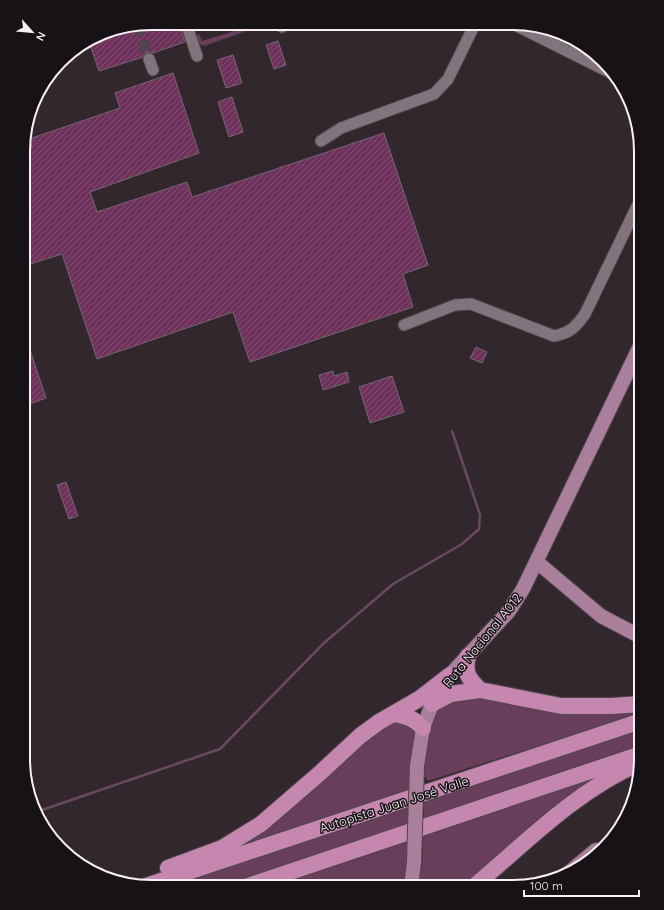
<svg xmlns="http://www.w3.org/2000/svg" width="664" height="910" viewBox="0 0 664 910" font-family="Quicksand,sans-serif">
<defs>
<pattern id="building-hatch" width="6" height="6" patternUnits="userSpaceOnUse"><rect width="6" height="6" fill="#6e315b"/><path d="M-1 1l2-2M0 6l6-6M5 7l2-2" fill="none" stroke="#834f73"/></pattern>
</defs>
<rect width="100%" height="100%" fill="#33272e"/>
<path fill="#693e5a" d="M 240,23 L 269,23 L 204,46 L 200,44 L 196,36 L 199,34 L 202,41 L 238,30 Z
M 476,696 L 641,709 L 641,713 L 428,781 L 424,776 C 427,754 426,709 451,700 C 459,697 468,697 476,696 Z
M 398,720 L 418,729 L 413,791 L 210,859 L 373,732 Z
M 641,725 L 641,749 L 424,823 L 424,798 Z
M 625,766 L 469,887 L 419,887 L 423,854 L 422,833 Z
M 408,804 L 408,826 L 230,886 L 163,886 Z
M 410,838 L 407,887 L 262,886 Z"/>
<g fill="none" stroke-linecap="round" stroke-linejoin="round">
<path stroke="#68495f" stroke-width="2.5" d="M 42,810 L 220,749 L 324,643 L 393,584 L 462,544 L 479,529 L 480,515 L 452,431"/>
</g>
<path fill="url(#building-hatch)" stroke="#74666e" d="M 151,23 L 179,23 L 185,42 L 153,53 L 147,52 L 143,57 L 99,71 L 89,42 L 110,30 Z
M 278,41 L 286,65 L 274,69 L 266,45 Z
M 233,55 L 242,83 L 226,88 L 217,60 Z
M 173,73 L 199,153 L 90,192 L 97,212 L 187,182 L 192,197 L 384,133 L 428,265 L 403,274 L 413,307 L 250,362 L 233,312 L 97,359 L 62,254 L 24,266 L 24,150 L 32,147 L 29,139 L 120,108 L 115,93 Z
M 232,97 L 243,132 L 229,137 L 218,102 Z
M 25,335 L 46,398 L 24,406 L 24,336 Z
M 476,347 L 487,352 L 482,363 L 470,358 Z
M 333,371 L 334,376 L 347,372 L 349,382 L 323,390 L 319,375 Z
M 392,376 L 404,412 L 370,423 L 359,387 Z
M 66,482 L 78,516 L 69,519 L 57,485 Z"/>
<g fill="none" stroke-linecap="round" stroke-linejoin="round">
<path stroke="#51454c" stroke-width="11" stroke-dasharray="11 5.5" stroke-linecap="butt" d="M 138,25 L 149,59"/>
<g stroke="#50464c" stroke-width="13">
<path id="minor" d="M 186,23 L 197,56
M 281,23 L 282,27
M 513,24 L 611,73
M 149,59 L 153,70
M 321,141 L 341,128 L 434,94 L 448,79 L 475,24
M 404,325 L 455,305 L 471,304 L 554,336 C 570,333 576,327 585,314 L 641,198"/>
</g>
<g stroke="#50464c" stroke-width="16">
<path id="major" d="M 537,562 L 601,616 L 641,637
M 417,766 L 423,728 L 432,704 L 450,675 L 509,611 L 523,589 L 641,344
M 566,875 L 596,850
M 411,887 L 414,862"/>
</g>
<g stroke="#50464c" stroke-width="18">
<path id="highway" d="M 468,656 C 464,673 468,678 480,690
M 432,704 L 451,694 L 480,690 L 561,706 L 612,706 L 641,704
M 394,714 C 407,716 415,719 423,728
M 168,868 L 222,848 L 261,824 L 319,774 L 360,736 L 379,722 L 419,699 L 450,675
M 146,886 L 641,721
M 248,886 L 641,754
M 473,887 C 528,841 573,793 639,763"/>
</g>
<use href="#minor" stroke="#82747c" stroke-width="11"/>
<use href="#major" stroke="#aa7f9b" stroke-width="14"/>
<use href="#highway" stroke="#c586af" stroke-width="16"/>
<g stroke="#50464c" stroke-width="16" stroke-linecap="butt">
<path id="major-bridge" d="M 414,862 L 417,766"/>
</g>
<use href="#major-bridge" stroke="#aa7f9b" stroke-width="14"/>
</g>
<g text-anchor="middle" dominant-baseline="central" stroke-width="3" stroke-linejoin="round" paint-order="stroke">
<g font-size="13" fill="#f9f0f5" stroke="#171215">
<text transform="translate(482 640) rotate(-51)">Ruta Nacional A012</text>
<text transform="translate(394 804) rotate(-18)">Autopista Juan José Valle</text>
</g>
</g>
<path d="M0 0H664V910H0ZM151 30H513A121 121 0 0 1 634 151V759A121 121 0 0 1 513 880H151A121 121 0 0 1 30 759V151A121 121 0 0 1 151 30Z" fill="#171215" fill-rule="evenodd"/>
<path fill="none" stroke="#f9f0f5" stroke-width="2" d="M151 30H513A121 121 0 0 1 634 151V759A121 121 0 0 1 513 880H151A121 121 0 0 1 30 759V151A121 121 0 0 1 151 30Z"/>
<g transform="translate(32 32) rotate(117)" stroke="#171215" stroke-width="3" paint-order="stroke">
<path d="M0-3L7 15L0 10L-7 15Z" fill="#f9f0f5"/>
<text y="-6" font-size="11" font-weight="bold" text-anchor="middle" fill="#f9f0f5">N</text>
</g>
<path d="M524 890v6h115v-6" fill="none" stroke="#f9f0f5" stroke-width="2"/>
<text x="530" y="890" font-size="12" fill="#f9f0f5" stroke="#171215" stroke-width="3" paint-order="stroke">100 m</text>
</svg>
